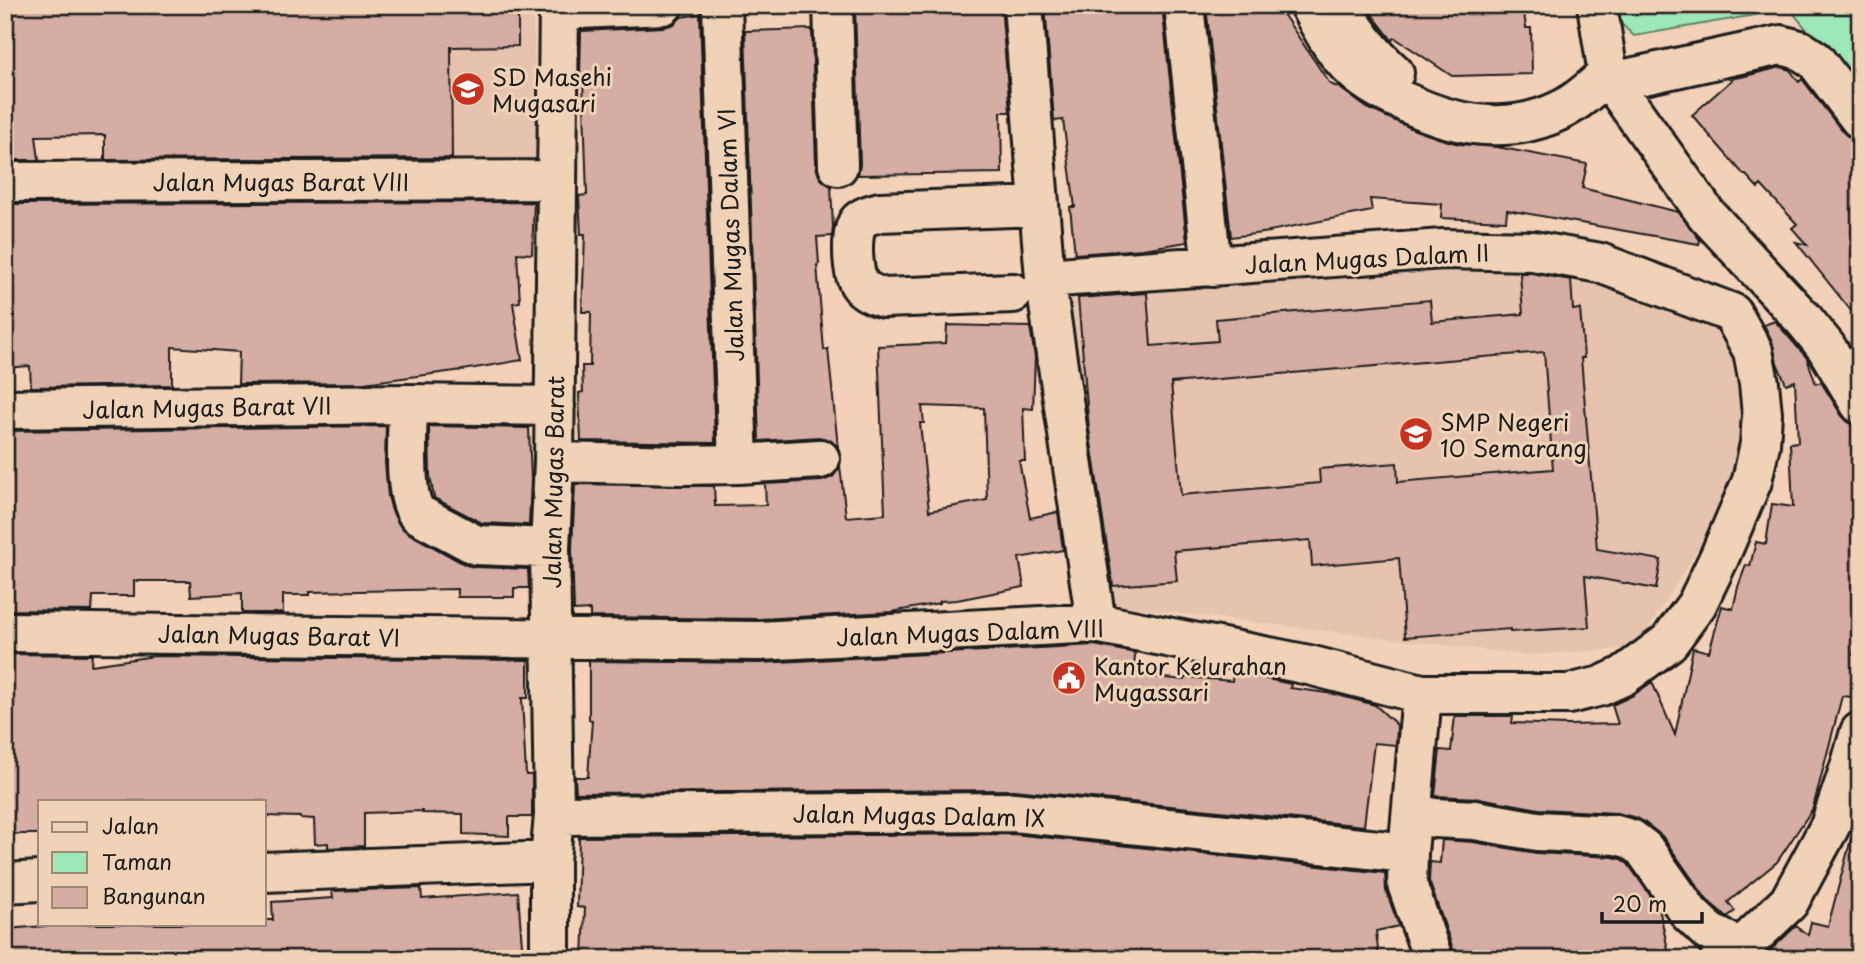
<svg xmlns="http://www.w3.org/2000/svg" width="1865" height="964" viewBox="0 0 1865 964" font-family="'Playpen Sans',sans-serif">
<rect width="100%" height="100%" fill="#f2d1b8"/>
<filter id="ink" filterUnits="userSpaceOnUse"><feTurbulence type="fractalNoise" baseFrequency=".0143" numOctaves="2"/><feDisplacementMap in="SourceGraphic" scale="14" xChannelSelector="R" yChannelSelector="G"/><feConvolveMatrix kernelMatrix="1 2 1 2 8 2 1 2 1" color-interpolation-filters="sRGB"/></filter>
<g filter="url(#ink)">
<path fill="#e5c3ae" d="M 402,5 L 533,5 L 537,174 L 402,173 Z
M 1578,247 L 1709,283 L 1745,303 L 1742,478 L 1636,648 L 1527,655 L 1095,603 L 1063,271 Z"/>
<path fill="#9ee7b6" stroke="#5d8269" stroke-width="2" d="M 1612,5 L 1860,5 L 1860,68 L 1840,70 L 1790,9 L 1634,36 L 1615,18 Z"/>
<path fill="#d5ada2" stroke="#1c1c1c" stroke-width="2" fill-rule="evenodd" d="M 5,5 L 518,5 L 518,46 L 451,47 L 452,158 L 105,160 L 105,135 L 36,136 L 39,160 L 5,160 L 5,118 L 9,118 Z
M 896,5 L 1001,5 L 1010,112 L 1001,112 L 1002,173 L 858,175 L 860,165 L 855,8 Z
M 1045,5 L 1162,5 L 1187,242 L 1143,249 L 1075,254 L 1070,207 L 1075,207 L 1063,120 L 1054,121 Z
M 1206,5 L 1277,5 L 1330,84 L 1340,88 L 1367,108 L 1415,130 L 1438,138 L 1459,144 L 1497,147 L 1587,164 L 1582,188 L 1678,212 L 1700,240 L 1699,244 L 1507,210 L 1506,221 L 1441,218 L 1442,204 L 1370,199 L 1372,211 L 1269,231 L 1270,232 L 1231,237 Z
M 1365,5 L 1523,5 L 1526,28 L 1531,28 L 1532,74 L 1452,76 L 1395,38 L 1392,40 Z
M 700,14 L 715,443 L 581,441 L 579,393 L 583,392 L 582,366 L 590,366 L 591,312 L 582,312 L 585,234 L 581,234 L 579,196 L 587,195 L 583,77 L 580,77 L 581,31 L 664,27 L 674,24 L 681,17 Z
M 812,29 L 816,167 L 820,178 L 831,186 L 833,227 L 832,236 L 817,237 L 819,264 L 817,265 L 824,350 L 828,349 L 838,447 L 830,440 L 819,437 L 759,441 L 745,31 Z
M 1781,67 L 1790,70 L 1799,82 L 1802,79 L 1843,132 L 1851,139 L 1860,140 L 1860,322 L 1796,242 L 1807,245 L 1792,228 L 1797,224 L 1761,185 L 1758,188 L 1746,175 L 1744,175 L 1692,115 L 1734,78 L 1741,77 Z
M 534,202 L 532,254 L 517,253 L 520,302 L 513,303 L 522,360 L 463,370 L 364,383 L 238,384 L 239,352 L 172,347 L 172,385 L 31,387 L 30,366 L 5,368 L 5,204 Z
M 1520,273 L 1531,273 L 1571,280 L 1573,310 L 1580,309 L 1584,358 L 1581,358 L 1597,549 L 1661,560 L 1656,589 L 1585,576 L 1589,627 L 1510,632 L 1510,629 L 1405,637 L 1399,558 L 1312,566 L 1310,540 L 1174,551 L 1177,581 L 1113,586 L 1089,429 L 1078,298 L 1147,293 L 1151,346 L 1218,341 L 1216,319 L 1430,300 L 1432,322 L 1523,314 ZM 1544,352 L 1553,469 L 1398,482 L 1397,463 L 1319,469 L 1320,483 L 1181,495 L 1171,383 Z
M 1775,321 L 1807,358 L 1816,384 L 1821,382 L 1842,416 L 1849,423 L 1859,426 L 1860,621 L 1853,655 L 1860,656 L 1851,697 L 1842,696 L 1813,808 L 1777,862 L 1728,902 L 1735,911 L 1727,917 L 1707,900 L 1662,836 L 1644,822 L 1637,818 L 1617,813 L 1539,809 L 1479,798 L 1435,796 L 1440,750 L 1451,751 L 1455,716 L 1513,716 L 1512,723 L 1567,725 L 1618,724 L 1612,705 L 1632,696 L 1652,682 L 1675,735 L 1693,648 L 1709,652 L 1722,606 L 1733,609 L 1738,587 L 1746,565 L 1750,566 L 1756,542 L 1766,544 L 1772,504 L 1793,507 L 1790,443 L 1798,442 L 1795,381 L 1786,384 L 1777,363 L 1772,341 L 1764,325 Z
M 947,325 L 1030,327 L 1035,357 L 1033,409 L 1023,408 L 1025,461 L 1019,461 L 1030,518 L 1058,512 L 1063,550 L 1019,558 L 1024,587 L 957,600 L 940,601 L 940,603 L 892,612 L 759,619 L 590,617 L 590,610 L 574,611 L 572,548 L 575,484 L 714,486 L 715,506 L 766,505 L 765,484 L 822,481 L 833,477 L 840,466 L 846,517 L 885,514 L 878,346 L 946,343 ZM 922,406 L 984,408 L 987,500 L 929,511 L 920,423 L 924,423 Z
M 386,426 L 385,462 L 388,496 L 392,511 L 400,526 L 408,533 L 466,565 L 475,567 L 528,569 L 529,588 L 514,588 L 514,597 L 457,597 L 457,589 L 310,592 L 310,595 L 283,595 L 283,613 L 242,613 L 242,593 L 191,596 L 190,581 L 134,581 L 134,596 L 93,596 L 92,611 L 5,610 L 5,431 Z
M 429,426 L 529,428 L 531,480 L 529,525 L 482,523 L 434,498 L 430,476 Z
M 1094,645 L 1135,653 L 1134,675 L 1185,680 L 1185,677 L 1232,681 L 1233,672 L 1291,684 L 1290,688 L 1334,694 L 1375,705 L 1397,725 L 1396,745 L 1374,743 L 1364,826 L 1014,790 L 576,793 L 575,777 L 588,777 L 592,720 L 589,720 L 589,661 L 760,663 Z
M 5,654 L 92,655 L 91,665 L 155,656 L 528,660 L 528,698 L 522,698 L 526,775 L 532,775 L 532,817 L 509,817 L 509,836 L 463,834 L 463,814 L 422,813 L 422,811 L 364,813 L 364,846 L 328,848 L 328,843 L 315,844 L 314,819 L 300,818 L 300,817 L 264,816 L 264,801 L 40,801 L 40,834 L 5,834 L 5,744 L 11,744 L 11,682 L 5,682 Z
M 1013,834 L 1385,873 L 1386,891 L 1399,926 L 1376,931 L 1379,959 L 877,959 L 877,956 L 794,955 L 794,953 L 708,954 L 708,955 L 620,954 L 620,959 L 583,959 L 585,908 L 577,907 L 579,837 Z
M 1851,839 L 1860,840 L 1860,959 L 1761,959 L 1796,926 L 1808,935 L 1811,922 L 1828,926 Z
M 1442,840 L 1473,842 L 1536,853 L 1613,857 L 1621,859 L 1628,864 L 1659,908 L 1670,959 L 1454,959 L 1454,952 L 1429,881 L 1430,862 L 1440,863 Z
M 421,888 L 422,899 L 518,892 L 523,959 L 5,959 L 5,929 L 73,924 L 264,924 L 264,920 L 273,920 L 272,902 L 333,898 L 332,891 Z"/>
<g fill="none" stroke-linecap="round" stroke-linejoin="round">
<g stroke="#1c1c1c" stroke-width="44">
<path id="minor" d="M 722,5 L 738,464
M 833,5 L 838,166
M 1023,5 L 1045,278 L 1096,623
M 1184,5 L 1212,267
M 1309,5 C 1322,29 1334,53 1355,72 C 1369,85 1387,94 1405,102 C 1455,126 1509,136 1561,110 C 1579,101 1593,87 1608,74
M 1339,5 C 1355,30 1371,53 1394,73
M 1597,5 L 1608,74 L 1612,82 L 1706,214 L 1805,321 L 1826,347 L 1860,404
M 559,10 L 663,5
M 1612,82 L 1781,45 L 1800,50 L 1815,60 L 1860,119
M 5,182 L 557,180
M 1013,293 L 883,298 C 874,294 864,292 859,283 C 852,271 850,231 859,221 C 864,216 873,214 880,212 L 1039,206
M 408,404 C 408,429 402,497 418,514 L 476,545 L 550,548
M 5,409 L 408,404 L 555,406
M 554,462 L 682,465 L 738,464 L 820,459
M 5,632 L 759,641 L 1096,623 L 1309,665 L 1422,694 L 1569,694 L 1601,686 L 1623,676 L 1669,642 L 1697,604 L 1719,558 L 1752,481 L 1760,444 L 1762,414 L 1759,383 L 1753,351 L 1732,313 L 1600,263 L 1533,251 L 1443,249 L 1045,278
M 1422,694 L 1408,853 L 1407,884 L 1433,959
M 1412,813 L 1435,818 L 1475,820 L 1537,831 L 1616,835 L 1631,839 L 1644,849 L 1690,914 L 1710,933 L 1741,948
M 554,815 L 1014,812 L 1408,853
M 264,872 L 550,861
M 5,883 L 40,881
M 550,959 L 550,861 L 554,815 L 550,548 L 554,462 L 559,5
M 1720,959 L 1741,948 L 1789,902 L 1830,826 L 1851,764 L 1860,732"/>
</g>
<use href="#minor" stroke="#f0d3b7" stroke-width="38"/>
</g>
</g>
<defs>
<g id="school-disc" transform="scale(1.75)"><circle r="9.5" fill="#c8321e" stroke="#f0d3b7"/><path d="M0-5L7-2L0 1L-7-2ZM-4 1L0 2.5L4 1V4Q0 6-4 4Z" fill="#fff"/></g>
<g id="civic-disc" transform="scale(1.75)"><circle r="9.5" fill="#c8321e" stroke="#f0d3b7"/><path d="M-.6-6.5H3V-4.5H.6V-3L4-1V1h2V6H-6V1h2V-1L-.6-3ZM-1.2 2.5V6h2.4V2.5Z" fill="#fff"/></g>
</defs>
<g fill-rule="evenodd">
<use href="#school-disc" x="468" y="89"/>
<use href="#school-disc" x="1416" y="434"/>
<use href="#civic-disc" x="1069" y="678"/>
</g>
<g text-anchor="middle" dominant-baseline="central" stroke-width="6" stroke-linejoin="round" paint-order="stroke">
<g font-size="23" fill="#1c1c1c" stroke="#f0d3b7" text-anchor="start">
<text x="492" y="76">SD Masehi<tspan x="492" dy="26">Mugasari</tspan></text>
<text x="1440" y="421">SMP Negeri<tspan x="1440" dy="26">10 Semarang</tspan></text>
<text x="1094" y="665">Kantor Kelurahan<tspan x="1094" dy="26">Mugassari</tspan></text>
</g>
<g font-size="23" fill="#1c1c1c" stroke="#f0d3b7">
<text x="281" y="181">Jalan Mugas Barat VIII</text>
<text transform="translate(730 235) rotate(-92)">Jalan Mugas Dalam VI</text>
<text transform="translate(1367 258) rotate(-3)">Jalan Mugas Dalam II</text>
<text transform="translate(207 407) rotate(-1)">Jalan Mugas Barat VII</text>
<text transform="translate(553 482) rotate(-89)">Jalan Mugas Barat</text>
<text transform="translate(970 632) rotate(-2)">Jalan Mugas Dalam VIII</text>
<text transform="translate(279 635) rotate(1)">Jalan Mugas Barat VI</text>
<text transform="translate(919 815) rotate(1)">Jalan Mugas Dalam IX</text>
</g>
</g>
<rect width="1865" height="964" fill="none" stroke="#f0d3b7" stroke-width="28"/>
<rect x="14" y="14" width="1837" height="936" fill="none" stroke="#1c1c1c" stroke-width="2.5" filter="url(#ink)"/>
<rect x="38" y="800" width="228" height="126" fill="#f0d3b7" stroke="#9b8a79" stroke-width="2"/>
<rect x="52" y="822" width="35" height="10" fill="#f0d3b7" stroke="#9b8a79" stroke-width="2"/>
<text x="102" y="834" font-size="21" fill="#1c1c1c">Jalan</text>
<rect x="52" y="852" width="35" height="21" fill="#9ee7b6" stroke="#9b8a79" stroke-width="2"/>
<text x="102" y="870" font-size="21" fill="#1c1c1c">Taman</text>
<rect x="52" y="887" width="35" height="21" fill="#d5ada2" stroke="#9b8a79" stroke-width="2"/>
<text x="102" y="904" font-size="21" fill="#1c1c1c">Bangunan</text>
<path d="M1602 912v10h100v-10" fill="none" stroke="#1c1c1c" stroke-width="3.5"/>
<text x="1613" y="912" font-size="21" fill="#1c1c1c" stroke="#f0d3b7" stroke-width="5" paint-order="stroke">20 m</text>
</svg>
